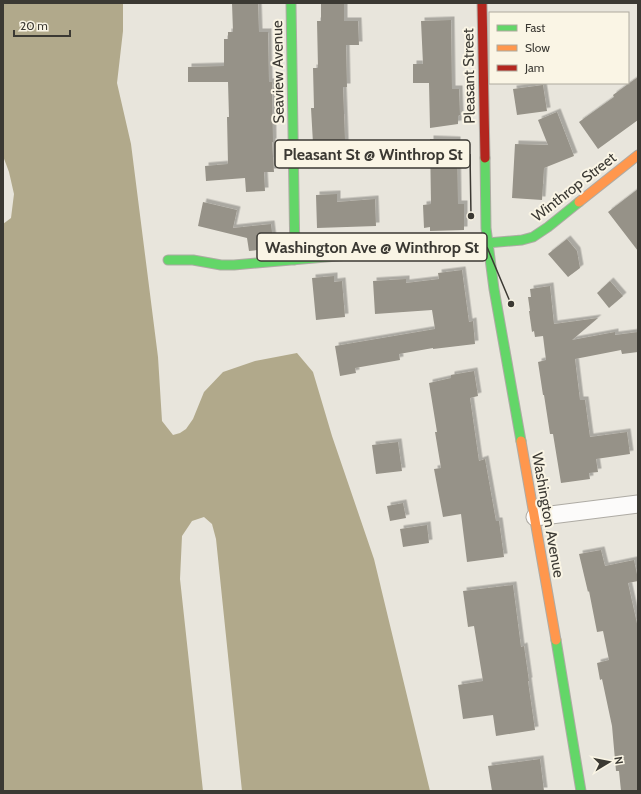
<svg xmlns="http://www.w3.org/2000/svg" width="641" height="794" viewBox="0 0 641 794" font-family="Cabin,sans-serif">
<defs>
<filter id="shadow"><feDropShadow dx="3.5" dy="-3.5" stdDeviation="0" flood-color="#0004"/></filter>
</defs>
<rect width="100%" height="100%" fill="#e8e5dc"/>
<path fill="#b1a98b" d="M 3,3 L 123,3 L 123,31 L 117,83 L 131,144 L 158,357 L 162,421 L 173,435 L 180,433 L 186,429 L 193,419 L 204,392 L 223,372 L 255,361 L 297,353 L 313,372 L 332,436 L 374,559 L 430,791 L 242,791 L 216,539 L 212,524 L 204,517 L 192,521 L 182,536 L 180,579 L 203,791 L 3,791 L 3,224 L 11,218 L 14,194 L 9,172 L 3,156 Z"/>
<path fill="#969288" filter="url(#shadow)" d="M 232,3 L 258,3 L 259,32 L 268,32 L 269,82 L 272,82 L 273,142 L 272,142 L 274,172 L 264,172 L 265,191 L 246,192 L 245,178 L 206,181 L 205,166 L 228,164 L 227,117 L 229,117 L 228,82 L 188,82 L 188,67 L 224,66 L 224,39 L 228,39 L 228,32 L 233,32 Z
M 321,3 L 344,3 L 344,21 L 358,21 L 359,45 L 346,45 L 347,87 L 343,87 L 346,166 L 329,166 L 328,161 L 314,161 L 311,108 L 314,108 L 313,68 L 318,68 L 317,21 L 321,21 Z
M 451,20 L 452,89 L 459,89 L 460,115 L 458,116 L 458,124 L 430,128 L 429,83 L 413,83 L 413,64 L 423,64 L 421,21 Z
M 638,77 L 638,120 L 598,149 L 579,122 L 614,97 L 613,95 Z
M 543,85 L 547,111 L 517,115 L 513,89 Z
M 557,112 L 574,156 L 544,168 L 542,200 L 512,198 L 515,144 L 548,145 L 538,120 Z
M 430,139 L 457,140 L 458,204 L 464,204 L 464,230 L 430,231 L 430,227 L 424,228 L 423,205 L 431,204 Z
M 638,189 L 638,251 L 608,212 Z
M 337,194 L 337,202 L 375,199 L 376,226 L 317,228 L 316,195 Z
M 203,202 L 237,210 L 233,228 L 271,224 L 274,248 L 249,251 L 247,238 L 198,226 Z
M 567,239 L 577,251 L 580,268 L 568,277 L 548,254 Z
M 462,270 L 469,322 L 473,321 L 475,344 L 433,349 L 433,348 L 399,354 L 400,360 L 355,368 L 356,373 L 340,376 L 335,346 L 435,329 L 432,310 L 375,314 L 373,281 L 406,279 L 406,283 L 439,279 L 438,273 Z
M 334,276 L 334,282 L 342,281 L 345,317 L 316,320 L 312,278 Z
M 610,281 L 623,296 L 609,308 L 597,293 Z
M 550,286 L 554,324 L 598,318 L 572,340 L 615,332 L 615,335 L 638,332 L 638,352 L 622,354 L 621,350 L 575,359 L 580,400 L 585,400 L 590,437 L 627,432 L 630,454 L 596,459 L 598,472 L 589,473 L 590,479 L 561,483 L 553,434 L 550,434 L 544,395 L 543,395 L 538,362 L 546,360 L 543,336 L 535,337 L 534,331 L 532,332 L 529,311 L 530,311 L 528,297 L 531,297 L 530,289 Z
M 474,371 L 478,396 L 470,398 L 479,461 L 485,459 L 496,521 L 499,521 L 504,557 L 467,562 L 461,514 L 443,517 L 434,469 L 441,468 L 435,432 L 437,432 L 429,383 L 451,378 L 451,375 Z
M 398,442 L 402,471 L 376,474 L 372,445 Z
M 403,503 L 406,518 L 390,521 L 387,506 Z
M 427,525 L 429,543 L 403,547 L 400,529 Z
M 601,550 L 605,566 L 634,560 L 638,579 L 638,581 L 628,583 L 638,628 L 638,791 L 621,791 L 619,771 L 616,771 L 612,726 L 602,679 L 600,680 L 597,663 L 609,660 L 603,631 L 597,632 L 589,591 L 588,592 L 579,554 Z
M 513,585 L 521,647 L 524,646 L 529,681 L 528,681 L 535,730 L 496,736 L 493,715 L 463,719 L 458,685 L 483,681 L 474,626 L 468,627 L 463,591 Z
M 540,759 L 544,791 L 492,791 L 488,766 Z"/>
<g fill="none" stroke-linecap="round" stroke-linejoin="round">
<g stroke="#aeaba4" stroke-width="19">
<path id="street" d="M 535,517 L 638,504"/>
</g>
<g stroke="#aeaba4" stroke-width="11">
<path id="fast" d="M 291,3 L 295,260
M 485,158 L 486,228 L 494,289 L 521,441
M 168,260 L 193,260 L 221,265 L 234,265 L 522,240 L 533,237 L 548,227 L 579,202
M 556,640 L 581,791"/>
</g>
<g stroke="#aeaba4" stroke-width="11">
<path id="slow" d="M 579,202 L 638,155
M 521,441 L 556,640"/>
</g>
<g stroke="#aeaba4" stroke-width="11">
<path id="jam" d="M 482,3 L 485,158"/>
</g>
<use href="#street" stroke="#fcfbfa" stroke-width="17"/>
<use href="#fast" stroke="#63d668" stroke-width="9"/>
<use href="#slow" stroke="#ff974d" stroke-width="9"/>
<use href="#jam" stroke="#b3261e" stroke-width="9"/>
</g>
<g text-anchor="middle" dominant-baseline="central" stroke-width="4" stroke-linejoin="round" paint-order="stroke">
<g font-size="15" fill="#3b3933" stroke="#faf5e5">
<text transform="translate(278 72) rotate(-91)">Seaview Avenue</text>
<text transform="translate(469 76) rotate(-91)">Pleasant Street</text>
<text transform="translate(574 187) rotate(-38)">Winthrop Street</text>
<text transform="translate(548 515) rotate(80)">Washington Avenue</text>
</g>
</g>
<path fill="none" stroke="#3b3933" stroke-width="1.5" d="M471 216L470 154M511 304L487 247"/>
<g fill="#3b3933" stroke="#faf5e5" stroke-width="1.5">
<circle cx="471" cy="216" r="4"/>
<circle cx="511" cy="304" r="4"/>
</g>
<g fill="#faf5e5" stroke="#3b3933" stroke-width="1.5">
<rect x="275" y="140" width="195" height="28" rx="4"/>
<rect x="257" y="233" width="230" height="28" rx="4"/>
</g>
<g font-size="16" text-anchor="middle" font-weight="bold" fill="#3b3933">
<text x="373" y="160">Pleasant St @ Winthrop St</text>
<text x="372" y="253">Washington Ave @ Winthrop St</text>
</g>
<rect width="641" height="794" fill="none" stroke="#3b3933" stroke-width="8"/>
<rect x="489" y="12" width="140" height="72" fill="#faf5e5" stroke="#aeaa9e"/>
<rect x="497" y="25" width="20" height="6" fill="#63d668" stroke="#aeaa9e"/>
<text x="525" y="32" font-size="12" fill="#3b3933">Fast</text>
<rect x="497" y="45" width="20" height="6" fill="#ff974d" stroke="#aeaa9e"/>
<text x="525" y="52" font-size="12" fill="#3b3933">Slow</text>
<rect x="497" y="65" width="20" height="6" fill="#b3261e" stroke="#aeaa9e"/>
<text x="525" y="72" font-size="12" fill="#3b3933">Jam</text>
<g transform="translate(609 762) rotate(80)" stroke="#faf5e5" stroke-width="3" paint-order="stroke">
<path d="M0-3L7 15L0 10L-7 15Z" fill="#3b3933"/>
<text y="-6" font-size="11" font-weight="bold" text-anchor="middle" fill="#3b3933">N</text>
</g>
<path d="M14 30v6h56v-6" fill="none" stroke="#3b3933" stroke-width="2"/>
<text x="20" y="30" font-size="12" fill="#3b3933" stroke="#faf5e5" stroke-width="3" paint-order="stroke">20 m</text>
</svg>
